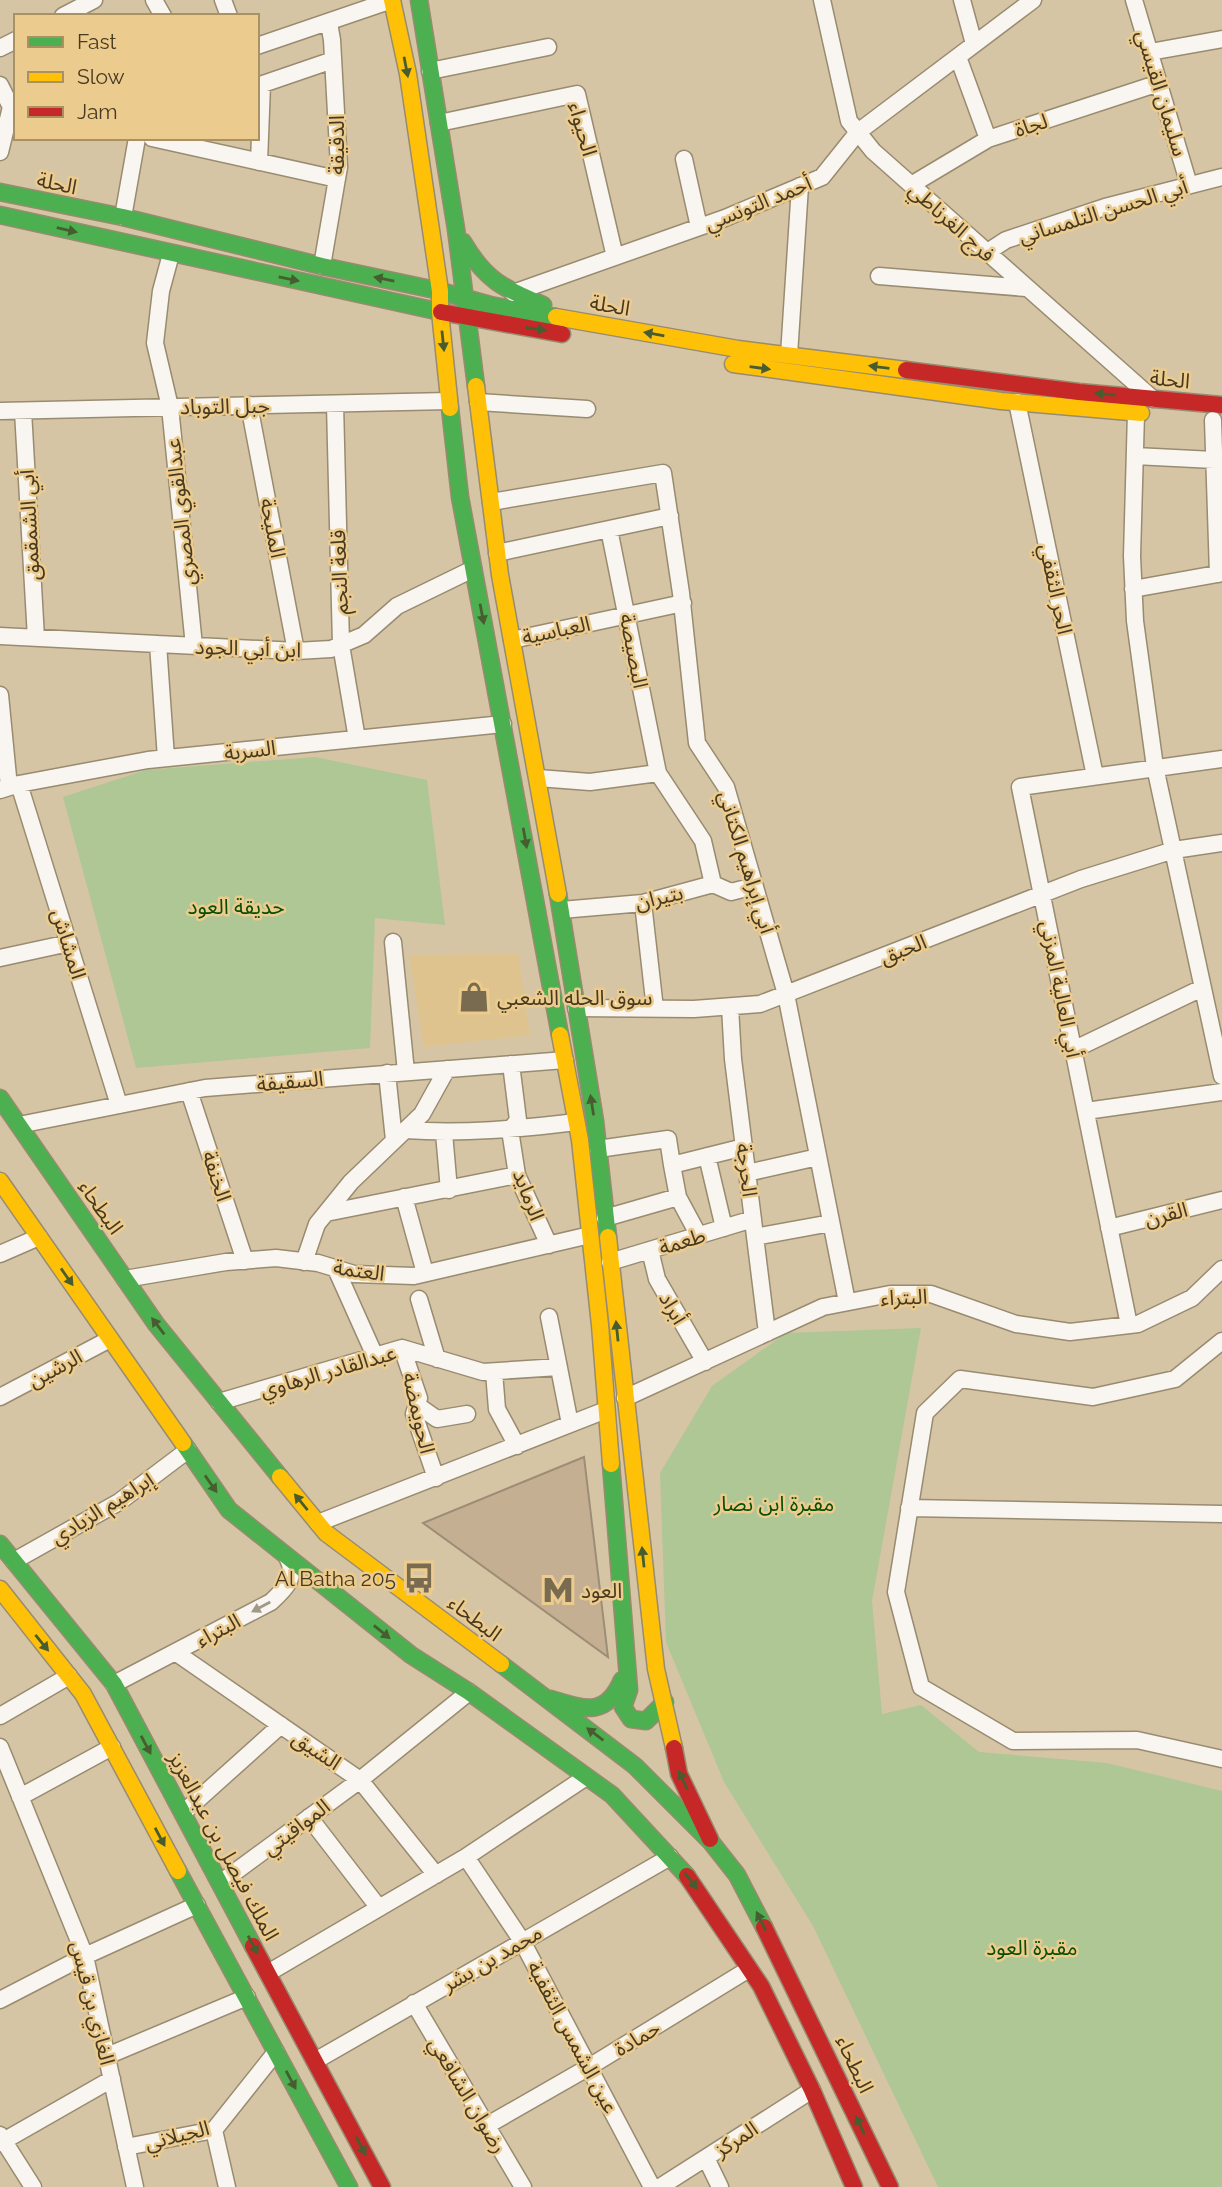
<svg xmlns="http://www.w3.org/2000/svg" width="1222" height="2187" viewBox="0 0 1222 2187" font-family="Raleway,'Noto Sans Arabic',sans-serif">
<rect width="100%" height="100%" fill="#d6c5a4"/>
<path fill="#dfc38f" d="M 518,954 L 530,1035 L 424,1047 L 409,955 Z"/>
<path fill="#afc695" d="M 315,757 L 427,780 L 445,925 L 375,918 L 370,1048 L 136,1068 L 63,797 L 146,770 Z
M 921,1328 L 872,1601 L 882,1714 L 921,1705 L 979,1752 L 1107,1763 L 1222,1791 L 1222,2187 L 938,2187 L 813,1926 L 724,1782 L 666,1642 L 660,1473 L 712,1386 L 786,1333 Z"/>
<path fill="#c5af93" stroke="#9e8d76" stroke-width="2" d="M 584,1457 L 608,1657 L 423,1523 Z"/>
<g fill="none" stroke-linecap="round" stroke-linejoin="round">
<g stroke="#988b70" stroke-width="19">
<path id="street" d="M 154,0 L 163,16
M 223,0 L 229,16
M 822,0 L 849,121 L 873,151 L 1153,399
M 962,0 L 974,44
M 1134,0 L 1189,185
M 63,16 L 94,0
M 257,46 L 392,0
M 0,48 L 16,40
M 1150,52 L 1222,39
M 958,57 L 988,139
M 430,71 L 548,47
M 0,85 L 11,107 L 0,152
M 257,86 L 333,60
M 439,123 L 577,94 L 615,257
M 152,138 L 337,179
M 684,159 L 699,227
M 259,162 L 262,85
M 911,185 L 988,139 L 1159,83
M 123,217 L 137,138
M 986,253 L 1006,240 L 1105,207 L 1222,177
M 171,254 L 161,291 L 155,343 L 170,407 L 194,646
M 322,266 L 339,167 L 332,40 L 329,23
M 879,276 L 1026,288
M 513,293 L 725,218 L 822,177 L 858,132 L 1033,0
M 789,355 L 800,186
M 478,402 L 587,409
M 1017,402 L 1095,776
M 335,404 L 341,645 L 357,739
M 249,405 L 296,651
M 0,411 L 449,401
M 23,411 L 36,638
M 1136,413 L 1132,556 L 1135,621 L 1155,767 L 1222,1076
M 1213,420 L 1218,574
M 1135,456 L 1214,460
M 491,502 L 663,473 L 681,593 L 697,743 L 726,787 L 786,994 L 847,1302
M 609,529 L 658,773 L 703,841 L 713,884
M 497,553 L 670,516
M 1133,589 L 1222,573
M 0,636 L 296,651 L 331,649 L 364,635 L 397,606 L 473,569
M 512,640 L 683,603
M 158,644 L 166,758
M 0,695 L 9,787
M 538,778 L 590,782 L 658,773
M 19,784 L 119,1105
M 0,790 L 19,784 L 148,760 L 503,724
M 643,903 L 655,1009
M 561,910 L 643,903 L 713,884 L 731,892 L 754,886
M 393,942 L 406,1072
M 0,958 L 69,943
M 730,1007 L 733,1059 L 767,1333
M 576,1008 L 694,1009 L 760,1004 L 1081,879 L 1174,850 L 1222,843
M 1073,1050 L 1202,988
M 511,1064 L 518,1120 L 510,1130 L 517,1175 L 549,1245
M 387,1073 L 394,1140
M 189,1091 L 245,1261
M 1086,1111 L 1222,1092
M 19,1125 L 205,1088 L 565,1060
M 405,1130 C 463,1134 519,1129 576,1122
M 444,1133 L 449,1190
M 598,1149 L 668,1139 L 672,1165 L 744,1147
M 707,1156 L 724,1228
M 672,1165 L 678,1197 L 699,1236
M 747,1173 L 818,1157
M 404,1197 L 425,1273
M 326,1213 L 517,1175
M 605,1218 L 678,1197
M 1109,1228 L 1222,1200
M 755,1237 L 831,1223
M 650,1250 L 657,1279 L 705,1362
M 0,1254 L 39,1237
M 304,1262 L 317,1224 L 351,1182 L 422,1114 L 447,1069
M 610,1262 L 753,1219
M 336,1269 L 375,1356
M 125,1279 L 226,1262 L 276,1258 L 318,1263 L 354,1274 L 414,1276 L 590,1235
M 419,1299 L 437,1359
M 549,1317 L 570,1424
M 1129,1325 L 1020,787 L 1222,759
M 1222,1341 L 1175,1379 L 1093,1397 L 960,1379 L 925,1413 L 896,1592 L 921,1687 L 1013,1741 L 1137,1740 L 1222,1759
M 402,1348 L 419,1398 L 414,1414 L 436,1478
M 494,1372 L 497,1409 L 517,1446
M 0,1397 L 110,1339
M 625,1398 L 823,1307 L 890,1294 L 931,1294 L 1016,1324 L 1070,1332 L 1138,1324 L 1192,1298 L 1222,1269
M 219,1402 L 402,1348 L 483,1372 L 559,1367
M 417,1405 L 437,1419 L 467,1414
M 909,1508 L 1222,1514
M 318,1523 L 606,1410
M 14,1561 L 119,1502 L 188,1450
M 175,1652 L 360,1780 L 436,1875
M 114,1684 L 271,1602 C 286,1588 298,1577 287,1557
M 0,1716 L 69,1676
M 0,1747 L 85,1956 L 135,2187
M 20,1797 L 112,1747
M 183,1813 L 281,1725
M 309,1817 L 379,1908
M 466,1857 L 522,1941 L 652,2187
M 220,1883 L 360,1780 L 469,1692
M 268,1973 L 466,1857 L 586,1777
M 0,2000 L 85,1956 L 197,1905
M 414,2003 L 523,2187
M 107,2056 L 247,1997
M 315,2061 L 670,1857
M 486,2126 L 589,2067 L 749,1969
M 214,2130 L 227,2187
M 0,2135 L 33,2187
M 0,2143 L 112,2079
M 126,2147 L 214,2130 L 276,2052
M 706,2158 L 720,2187
M 660,2187 L 812,2090"/>
</g>
<g stroke="#988b70" stroke-width="19">
<path id="fast" d="M 419,0 L 456,229 L 476,386
M 0,192 L 123,217 L 322,266 L 440,291 L 490,305 L 556,317
M 0,215 L 441,312
M 463,242 C 485,280 504,289 543,305
M 450,408 L 460,497 L 560,1035
M 558,894 L 595,1121 L 608,1237
M 0,1098 L 156,1324 L 280,1477
M 183,1443 L 229,1510 L 411,1655 L 469,1692 L 612,1795 L 687,1876
M 611,1464 L 629,1690 L 623,1707 L 631,1719 L 646,1721 L 665,1702
M 0,1544 L 114,1684 L 253,1946
M 501,1664 L 635,1766 L 711,1842 L 737,1875 L 764,1927
M 551,1699 C 584,1709 606,1718 622,1680
M 178,1871 L 349,2187"/>
</g>
<g stroke="#988b70" stroke-width="19">
<path id="slow" d="M 392,0 L 408,74 L 440,291 L 440,312 L 450,408
M 556,317 L 738,349 L 906,370
M 733,364 L 1001,401 L 1141,413
M 476,386 L 500,575 L 558,894
M 560,1035 L 580,1140 L 600,1325 L 611,1464
M 0,1181 L 183,1443
M 608,1237 L 656,1669 L 674,1748
M 280,1477 L 326,1533 L 501,1664
M 0,1589 L 83,1694 L 178,1871"/>
</g>
<g stroke="#988b70" stroke-width="19">
<path id="jam" d="M 441,312 L 562,334
M 906,370 L 1079,392 L 1222,405
M 674,1748 L 679,1774 L 710,1839
M 687,1876 L 761,1986 L 812,2090 L 854,2187
M 764,1927 L 890,2187
M 253,1946 L 382,2187"/>
</g>
<use href="#street" stroke="#f9f6f1" stroke-width="16"/>
<use href="#fast" stroke="#4caf50" stroke-width="16"/>
<use href="#slow" stroke="#ffc107" stroke-width="16"/>
<use href="#jam" stroke="#c62828" stroke-width="16"/>
</g>
<defs><path id="oneway-solid" d="M-6-.8H1V-3.2L6.5 0L1 3.2V.8H-6Z" transform="scale(1.75)"/></defs>
<g fill="#485d2f">
<use href="#oneway-solid" transform="translate(406 67) rotate(79)"/>
<use href="#oneway-solid" transform="translate(67 230) rotate(13)"/>
<use href="#oneway-solid" transform="translate(289 279) rotate(12)"/>
<use href="#oneway-solid" transform="translate(384 279) rotate(-168)"/>
<use href="#oneway-solid" transform="translate(536 329) rotate(8)"/>
<use href="#oneway-solid" transform="translate(654 334) rotate(-170)"/>
<use href="#oneway-solid" transform="translate(443 341) rotate(84)"/>
<use href="#oneway-solid" transform="translate(879 367) rotate(-173)"/>
<use href="#oneway-solid" transform="translate(760 368) rotate(8)"/>
<use href="#oneway-solid" transform="translate(1105 394) rotate(-174)"/>
<use href="#oneway-solid" transform="translate(482 614) rotate(79)"/>
<use href="#oneway-solid" transform="translate(525 838) rotate(80)"/>
<use href="#oneway-solid" transform="translate(592 1105) rotate(-99)"/>
<use href="#oneway-solid" transform="translate(67 1277) rotate(55)"/>
<use href="#oneway-solid" transform="translate(158 1326) rotate(-127)"/>
<use href="#oneway-solid" transform="translate(617 1331) rotate(-96)"/>
<use href="#oneway-solid" transform="translate(211 1484) rotate(55)"/>
<use href="#oneway-solid" transform="translate(301 1502) rotate(-129)"/>
<use href="#oneway-solid" transform="translate(643 1557) rotate(-96)"/>
<use href="#oneway-solid" transform="translate(382 1632) rotate(39)"/>
<use href="#oneway-solid" transform="translate(42 1643) rotate(51)"/>
<use href="#oneway-solid" transform="translate(595 1734) rotate(-143)"/>
<use href="#oneway-solid" transform="translate(146 1745) rotate(62)"/>
<use href="#oneway-solid" transform="translate(683 1780) rotate(-115)"/>
<use href="#oneway-solid" transform="translate(160 1837) rotate(62)"/>
<use href="#oneway-solid" transform="translate(691 1881) rotate(52)"/>
<use href="#oneway-solid" transform="translate(761 1921) rotate(-116)"/>
<use href="#oneway-solid" transform="translate(253 1945) rotate(62)"/>
<use href="#oneway-solid" transform="translate(291 2080) rotate(62)"/>
<use href="#oneway-solid" transform="translate(860 2125) rotate(-115)"/>
<use href="#oneway-solid" transform="translate(361 2146) rotate(62)"/>
</g>
<use fill="#a09889" href="#oneway-solid" transform="translate(261 1607) rotate(152)"/>
<defs>
<g id="shop-bare" transform="scale(2.415)"><path d="M-5-2.5h2.3a2.7 3.5 0 0 1 5.4 0H5L5.5 6h-11ZM-1.5-2.5h3a1.5 2.3 0 0 0-3 0Z" fill="#796b4f" stroke="#eccb8e" stroke-width="2.5" paint-order="stroke"/></g>
<g id="bus-bare" transform="scale(2.415)"><path d="M-5-6H5V4H4V6H2V4H-2V6H-4V4H-5ZM-3.5-4V0h7V-4ZM-3.5 1.2v1.5H-2V1.2ZM2 1.2v1.5H3.5V1.2Z" fill="#796b4f" stroke="#eccb8e" stroke-width="2.5" paint-order="stroke"/></g>
<g id="metro-bare" transform="scale(2.415)"><path d="M-5.5 5V-5H-3L0 0L3-5H5.5V5H3V-.5L0 4L-3-.5V5Z" fill="#796b4f" stroke="#eccb8e" stroke-width="2.5" paint-order="stroke"/></g>
</defs>
<g fill-rule="evenodd">
<use href="#shop-bare" x="474" y="997"/>
<use href="#bus-bare" x="419" y="1578"/>
<use href="#metro-bare" x="558" y="1590"/>
</g>
<g text-anchor="middle" dominant-baseline="central" stroke-width="5" stroke-linejoin="round" paint-order="stroke">
<g font-size="21" fill="#473a21" stroke="#eccb8e">
<text transform="translate(1162 93) rotate(73)">سليمان القيسي</text>
<text transform="translate(1031 125) rotate(-18)">لجاة</text>
<text transform="translate(583 129) rotate(74)">الحيواء</text>
<text transform="translate(336 145) rotate(-90)">الدقيقة</text>
<text transform="translate(57 183) rotate(12)">الحلة</text>
<text transform="translate(758 203) rotate(-22)">أحمد التونسي</text>
<text transform="translate(1103 211) rotate(-17)">أبي الحسن التلمساني</text>
<text transform="translate(952 222) rotate(42)">فرج الغرناطي</text>
<text transform="translate(610 305) rotate(10)">الحلة</text>
<text transform="translate(1170 379) rotate(6)">الحلة</text>
<text transform="translate(225 406) rotate(-1)">جبل التوباد</text>
<text transform="translate(180 512) rotate(-96)">عبدالقوي المصري</text>
<text transform="translate(29 525) rotate(-93)">أبي الشمقمق</text>
<text transform="translate(273 528) rotate(79)">المليحة</text>
<text transform="translate(339 572) rotate(-92)">قلعة النجم</text>
<text transform="translate(1056 589) rotate(78)">الحر الثقفي</text>
<text transform="translate(556 630) rotate(-12)">العباسية</text>
<text transform="translate(248 648) rotate(2)">ابن أبي الجود</text>
<text transform="translate(634 651) rotate(79)">البصيصة</text>
<text transform="translate(250 750) rotate(-6)">السربة</text>
<text transform="translate(747 862) rotate(73)">أبي إبراهيم الكتاني</text>
<text transform="translate(659 897) rotate(-13)">بتيران</text>
<text transform="translate(69 944) rotate(73)">المشاش</text>
<text transform="translate(903 949) rotate(-21)">الحبق</text>
<text transform="translate(1061 989) rotate(79)">أبي العالية المزني</text>
<text transform="translate(290 1081) rotate(-5)">السقيفة</text>
<text transform="translate(747 1170) rotate(83)">الحرجة</text>
<text transform="translate(217 1176) rotate(72)">الخنفة</text>
<text transform="translate(529 1195) rotate(69)">الرمايد</text>
<text transform="translate(101 1207) rotate(55)">البطحاء</text>
<text transform="translate(1166 1214) rotate(-14)">القرن</text>
<text transform="translate(682 1241) rotate(-17)">طعمة</text>
<text transform="translate(359 1270) rotate(8)">العتمة</text>
<text transform="translate(904 1297) rotate(-2)">البتراء</text>
<text transform="translate(673 1308) rotate(60)">أبراد</text>
<text transform="translate(55 1368) rotate(-28)">الرشين</text>
<text transform="translate(328 1371) rotate(-16)">عبدالقادر الرهاوي</text>
<text transform="translate(419 1413) rotate(77)">الحويمضة</text>
<text transform="translate(102 1508) rotate(-32)">إبراهيم الزيادي</text>
<text transform="translate(475 1618) rotate(37)">البطحاء</text>
<text transform="translate(218 1630) rotate(-28)">البتراء</text>
<text transform="translate(317 1750) rotate(34)">الشيق</text>
<text transform="translate(296 1827) rotate(-37)">المواقيتي</text>
<text transform="translate(224 1846) rotate(62)">الملك فيصل بن عبدالعزيز</text>
<text transform="translate(492 1958) rotate(-30)">محمد بن بشر</text>
<text transform="translate(93 2003) rotate(76)">الغازي بن قيس</text>
<text transform="translate(573 2037) rotate(62)">عين الشمس الثقفية</text>
<text transform="translate(637 2038) rotate(-31)">حمادة</text>
<text transform="translate(855 2064) rotate(65)">البطحاء</text>
<text transform="translate(468 2095) rotate(59)">رضوان الشافعي</text>
<text transform="translate(177 2135) rotate(-14)">الجيلاني</text>
<text transform="translate(736 2139) rotate(-33)">المركز</text>
</g>
<g font-size="21" fill="#064f00" stroke="#eccb8e">
<text x="236" y="906">حديقة العود</text>
<text x="774" y="1503">مقبرة ابن نصار</text>
<text x="1032" y="1947">مقبرة العود</text>
</g>
<g font-size="21" fill="#473a21" stroke="#eccb8e" text-anchor="start">
<text x="497" y="997">سوق الحله الشعبي</text>
<text x="396" y="1578" text-anchor="end">Al Batha 205</text>
<text x="581" y="1590">العود</text>
</g>
</g>
<rect x="14" y="14" width="245" height="126" fill="#eccb8e" stroke="#aa9162" stroke-width="2"/>
<rect x="28" y="37" width="35" height="10" fill="#4caf50" stroke="#aa9162" stroke-width="2"/>
<text x="77" y="49" font-size="21" fill="#473a21">Fast</text>
<rect x="28" y="72" width="35" height="10" fill="#ffc107" stroke="#aa9162" stroke-width="2"/>
<text x="77" y="84" font-size="21" fill="#473a21">Slow</text>
<rect x="28" y="107" width="35" height="10" fill="#c62828" stroke="#aa9162" stroke-width="2"/>
<text x="77" y="119" font-size="21" fill="#473a21">Jam</text>
</svg>
